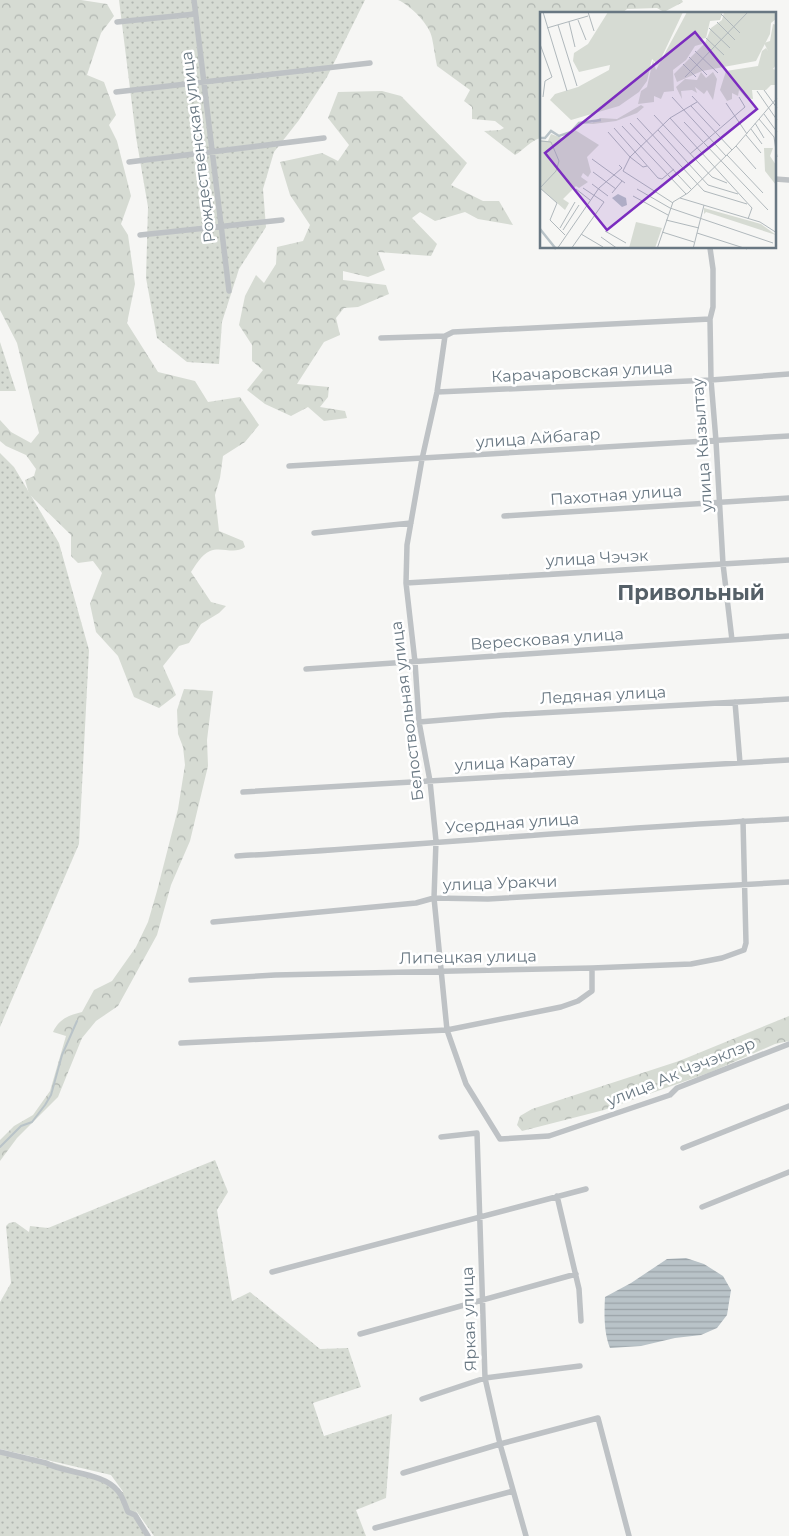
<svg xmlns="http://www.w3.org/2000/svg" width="789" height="1536" viewBox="0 0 789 1536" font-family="Montserrat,sans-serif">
<defs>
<pattern id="grass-dots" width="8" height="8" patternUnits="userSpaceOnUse" patternTransform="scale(1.25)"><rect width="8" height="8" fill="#d6dbd3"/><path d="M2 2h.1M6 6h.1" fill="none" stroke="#b1b6b1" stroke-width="1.8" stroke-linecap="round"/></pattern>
<pattern id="forest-crowns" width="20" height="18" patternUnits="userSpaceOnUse" patternTransform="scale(1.25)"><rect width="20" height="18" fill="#d6dbd3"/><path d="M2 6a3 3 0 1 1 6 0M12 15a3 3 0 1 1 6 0" fill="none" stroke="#b1b6b1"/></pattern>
<pattern id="water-rules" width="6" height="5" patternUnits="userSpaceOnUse" patternTransform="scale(1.25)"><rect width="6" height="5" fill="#b9c3c8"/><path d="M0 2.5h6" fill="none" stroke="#9aa3a8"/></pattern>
</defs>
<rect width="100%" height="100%" fill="#f6f6f4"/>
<path fill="url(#grass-dots)" d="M 119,0 L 365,0 L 327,77 L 299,120 L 274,152 L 263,189 L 266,227 L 239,269 L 222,322 L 219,364 L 187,362 L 157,338 L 146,278 L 148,207 L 136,137 Z
M 0,342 L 16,391 L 0,391 Z
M 0,453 L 14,467 L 59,543 L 89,650 L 79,844 L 0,1027 Z
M 215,1160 L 228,1192 L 217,1210 L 232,1301 L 250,1292 L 320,1349 L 348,1348 L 361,1387 L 313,1403 L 324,1436 L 392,1414 L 386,1498 L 356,1510 L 366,1536 L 154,1536 L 135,1509 L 150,1536 L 0,1536 L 0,1451 C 42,1459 90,1469 124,1493 L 111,1475 L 0,1449 L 0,1302 L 11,1283 L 6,1226 L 9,1223 L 15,1222 L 29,1232 L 30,1226 L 48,1228 Z"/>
<path fill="url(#forest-crowns)" d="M 0,0 L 81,0 L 107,4 L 114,16 L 101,33 L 87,75 L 104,82 L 116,115 L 109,125 L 117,141 L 131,196 L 121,224 L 128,235 L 135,284 L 127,323 L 158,372 L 195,381 L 208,402 L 240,397 L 259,425 L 245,442 L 223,456 L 220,478 L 215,495 L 219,531 L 243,541 L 245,547 C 234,555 221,546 210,551 C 201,555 196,565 191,572 L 211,602 L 226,606 L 219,613 L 201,624 L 189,643 L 179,646 L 163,666 L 176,695 L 159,708 L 134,697 L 118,656 L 96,632 L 90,604 L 102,573 L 93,561 L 78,563 L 71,556 L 71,535 L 29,494 L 25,480 L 34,476 L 36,469 L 26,455 L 6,446 L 0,441 L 0,420 L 11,432 L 31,443 L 39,433 L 17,343 L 0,310 Z
M 398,0 L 682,0 L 683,2 L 664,12 L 657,8 L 627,9 L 621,14 L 542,14 L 541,138 C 531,140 525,149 515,155 L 484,131 L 500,130 L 504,128 L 495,121 L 472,119 L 472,107 L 464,101 L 470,90 L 437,66 C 435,57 434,47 432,38 C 430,25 410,5 398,0 Z
M 382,91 L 401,96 L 467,163 L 451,185 L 483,201 L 499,201 L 513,225 L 478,219 L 465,212 L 435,221 L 420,212 L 412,218 L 437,244 L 431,256 L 378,252 L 385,270 L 368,277 L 343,271 L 343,280 L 386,285 L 389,294 L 358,307 L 344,308 L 336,318 L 340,335 L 324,342 L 297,384 L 329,387 L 328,397 L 320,407 L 345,411 L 347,418 L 324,421 L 308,407 L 291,416 L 265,404 L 247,390 L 263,370 L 252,361 L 252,345 L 239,325 L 245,296 L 256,275 L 264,283 L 276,264 L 277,247 L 303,241 L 310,225 L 290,195 L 280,162 L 322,153 L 338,161 L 349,145 L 328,118 L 338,92 Z
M 184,689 L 213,691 L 207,740 L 208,766 L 190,841 L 171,885 L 157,935 L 118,1006 L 96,1021 L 82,1038 L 58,1097 L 17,1138 L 0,1161 L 0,1140 L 14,1126 L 33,1115 L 50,1091 L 66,1036 L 53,1032 C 59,1019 69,1015 82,1012 L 94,990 L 112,981 L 136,947 L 148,922 L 157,891 L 178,809 L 185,765 L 183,747 L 178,734 L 177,710 Z
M 789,1016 L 789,1041 L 775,1044 L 711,1072 L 604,1110 L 522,1131 L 517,1125 L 520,1116 L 532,1109 L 679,1061 Z"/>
<path fill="url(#water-rules)" d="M 686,1258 L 704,1264 L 723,1276 L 731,1290 L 727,1315 L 717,1328 L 701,1335 L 675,1338 L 641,1346 L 610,1348 C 604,1333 604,1314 605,1297 L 631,1283 L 667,1259 Z"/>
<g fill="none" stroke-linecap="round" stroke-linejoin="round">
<path stroke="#b9c3c8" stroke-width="2" d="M 0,1147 L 21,1126 L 32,1122 L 45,1105 L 51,1095 L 62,1055 L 77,1021"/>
<path stroke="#bec2c5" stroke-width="5.5" d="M 194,0 L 229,291
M 117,22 L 195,14
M 116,92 L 370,63
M 129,162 L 324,138
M 775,179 L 789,180
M 140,235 L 282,220
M 710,248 L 713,269 L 713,307 L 710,319 L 711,380 L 716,441 L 723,564 L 732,640
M 445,336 L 437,392 L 422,459 L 407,545 L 406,583 L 415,662 L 419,722 L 430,781 L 436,841 L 434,898 L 447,1030 L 466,1084 L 500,1139 L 549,1136 L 670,1095 L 677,1088 L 789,1044
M 381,338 L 445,336 L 453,332 L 710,319
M 437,392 L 711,380 L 789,374
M 289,466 L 789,436
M 504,516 L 789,498
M 314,533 L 411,523
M 406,583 L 789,560
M 306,669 L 789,636
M 735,702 L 740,763
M 419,722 L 502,715 L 789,699
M 243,792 L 789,760
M 237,856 C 421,845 605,828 789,819
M 213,922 L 416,903 L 434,898 L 488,899 L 789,882
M 191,980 L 275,975 L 592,968 L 691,964 L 722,958 L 744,950 L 746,943 L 743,821
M 181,1043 L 447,1030 L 561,1007 L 578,1001 L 592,991 L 592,968
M 441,1137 L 477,1133 L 485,1378 L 500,1444 L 526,1536
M 683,1148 L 789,1106
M 557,1196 L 579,1289 L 581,1321
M 702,1207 L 789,1172
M 272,1272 L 586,1189
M 360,1334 L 576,1274
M 422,1399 L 485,1378 L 580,1366
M 0,1452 L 46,1463 C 66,1474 103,1472 118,1491 C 123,1497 125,1505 128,1512 L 135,1515 L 148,1536
M 403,1473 L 500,1444 L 598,1418 L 629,1536
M 375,1528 L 513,1491"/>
</g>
<g text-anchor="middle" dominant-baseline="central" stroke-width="5" stroke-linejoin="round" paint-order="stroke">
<g font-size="16" fill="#687782" stroke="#fff">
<text transform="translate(198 147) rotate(-97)">Рождественская улица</text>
<text transform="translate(582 372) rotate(-3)">Карачаровская улица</text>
<text transform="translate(538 438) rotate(-4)">улица Айбагар</text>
<text transform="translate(702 445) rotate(-94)">улица Кызылтау</text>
<text transform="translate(616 495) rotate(-4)">Пахотная улица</text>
<text transform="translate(597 558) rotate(-3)">улица Чэчэк</text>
<text transform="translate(547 639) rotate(-4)">Вересковая улица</text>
<text transform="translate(603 695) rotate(-3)">Ледяная улица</text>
<text transform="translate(407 711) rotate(-97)">Белоствольная улица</text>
<text transform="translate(515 762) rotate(-3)">улица Каратау</text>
<text transform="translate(512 823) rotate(-4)">Усердная улица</text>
<text transform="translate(500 883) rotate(-2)">улица Уракчи</text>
<text transform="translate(468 957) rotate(-1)">Липецкая улица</text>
<text transform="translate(681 1072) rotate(-22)">улица Ак Чэчэклэр</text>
<text transform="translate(469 1319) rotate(-92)">Яркая улица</text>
</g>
<g font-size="21" font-weight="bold" fill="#556068" stroke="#fff">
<text x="691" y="592">Привольный</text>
</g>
</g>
<g transform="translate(540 12)">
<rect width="236" height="236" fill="#f6f6f4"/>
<path d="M 68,0 L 143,0 L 118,53 L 112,47 L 107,69 L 99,80 L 79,94 L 31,108 L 10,88 L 15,82 L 38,75 L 69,58 L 70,53 L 39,60 L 33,49 L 34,41 L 48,32 ZM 184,0 L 236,0 L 236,7 L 231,11 L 230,22 L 216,49 L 162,59 L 137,70 L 134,62 L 165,31 L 171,16 L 182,8 ZM 35,118 L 59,133 L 47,145 L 51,160 L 48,165 L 43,161 L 41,165 L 48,170 L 39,176 L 36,174 L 23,187 L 29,191 L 25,198 L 0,176 L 0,128 L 8,129 L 11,122 L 22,126 ZM 96,210 L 122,216 L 115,236 L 89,236 Z" fill="#d6dbd3"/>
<path d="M 147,0 L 183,0 L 180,8 L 170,9 L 166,26 L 161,27 L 162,32 L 155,34 L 146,48 L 133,58 L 134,79 L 124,80 L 121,87 L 114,84 L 114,90 L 98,92 L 101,79 L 107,75 L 113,48 L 116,58 ZM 233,12 L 237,13 L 236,53 L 233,57 L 236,58 L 236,73 L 231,73 L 226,78 L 212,78 L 213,87 L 206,86 L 199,78 L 198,84 L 192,81 L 192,87 L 187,89 L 180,78 L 186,59 L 218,54 L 222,39 L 226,36 L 228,39 L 224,31 L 230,29 ZM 161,60 L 166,66 L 173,60 L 177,67 L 173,88 L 167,78 L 164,82 L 155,75 L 157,81 L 152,78 L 141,79 L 142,87 L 136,75 L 145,67 L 157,68 ZM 101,93 L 104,95 L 97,101 L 76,109 L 53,112 L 36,111 L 52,111 L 60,106 L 77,107 ZM 224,136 L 233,136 L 230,144 L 236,153 L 236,173 L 225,159 ZM 164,196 L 221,212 L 236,223 L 166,200 L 164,202 Z" fill="#d6dbd3"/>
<path d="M 78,182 L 86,186 L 87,193 L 82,195 L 72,186 Z" fill="#b9c3c8"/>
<path fill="none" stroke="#b9c3c8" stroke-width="2.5" d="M 0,126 L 5,126 L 11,119 L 19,124 L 31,120 L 39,111 L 61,108M 0,217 L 16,237"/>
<path fill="none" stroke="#b0b8bc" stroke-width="1" d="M 3,0 L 27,79M 48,0 L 54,19M 181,2 L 200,21M 38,8 L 46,28M 29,10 L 35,35M 177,10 L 195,28M 18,13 L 37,74M 7,16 L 48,4M 169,16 L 190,36M 166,26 L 184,43M 0,32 L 12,65 L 5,69 L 3,85M 155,39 L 178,61M 149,45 L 167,63M 143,52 L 156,65M 145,65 L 208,0M 224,78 L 237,96M 217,79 L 237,108M 152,84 L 180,114M 132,85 L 186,144M 186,91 L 207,122M 151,94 L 192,138M 224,102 L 237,120M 114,103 L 172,165 L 187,171M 97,106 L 164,179 L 207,192M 130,106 L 212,196 L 208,207M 219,107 L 234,125 L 237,145M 144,110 L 228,198M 90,111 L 151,177M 215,111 L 224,126M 82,114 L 146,182M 74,116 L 118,166 L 122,167 L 134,157M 211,117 L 222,132M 118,118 L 168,173 L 198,182M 68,120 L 90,145 L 103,155 L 107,154M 206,123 L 221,141M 0,129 L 11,130 L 19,149 L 16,159 L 0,176M 196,134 L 216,157M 150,142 L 205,95 L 199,85M 187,143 L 223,181M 52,147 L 85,171M 53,160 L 76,177M 52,172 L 68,184M 0,176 L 17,191 L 10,208 L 25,223M 36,177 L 50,188M 97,177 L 130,196 L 233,231M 72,181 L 82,169M 93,184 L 128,203M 140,186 L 220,210 L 237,221M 133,191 L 83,159 L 90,145 L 130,106 L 157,90M 126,208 L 159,216M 20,216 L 35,190M 23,218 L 39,193M 65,219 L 86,231M 122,220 L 154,230M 157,221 L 207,237M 41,222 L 63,235M 61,225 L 78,237M 17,237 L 59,176 L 82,156 L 79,153M 31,237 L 64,190 L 43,176M 117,237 L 133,190 L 148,181 L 196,134 L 237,86M 153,237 L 164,193"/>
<path fill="#7b2cbf" fill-opacity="0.15" stroke="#7b2cbf" stroke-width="2.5" d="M 155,20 L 217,97 L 67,218 L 5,141 Z"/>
<rect width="236" height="236" fill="none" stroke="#687782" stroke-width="2.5"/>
</g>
</svg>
